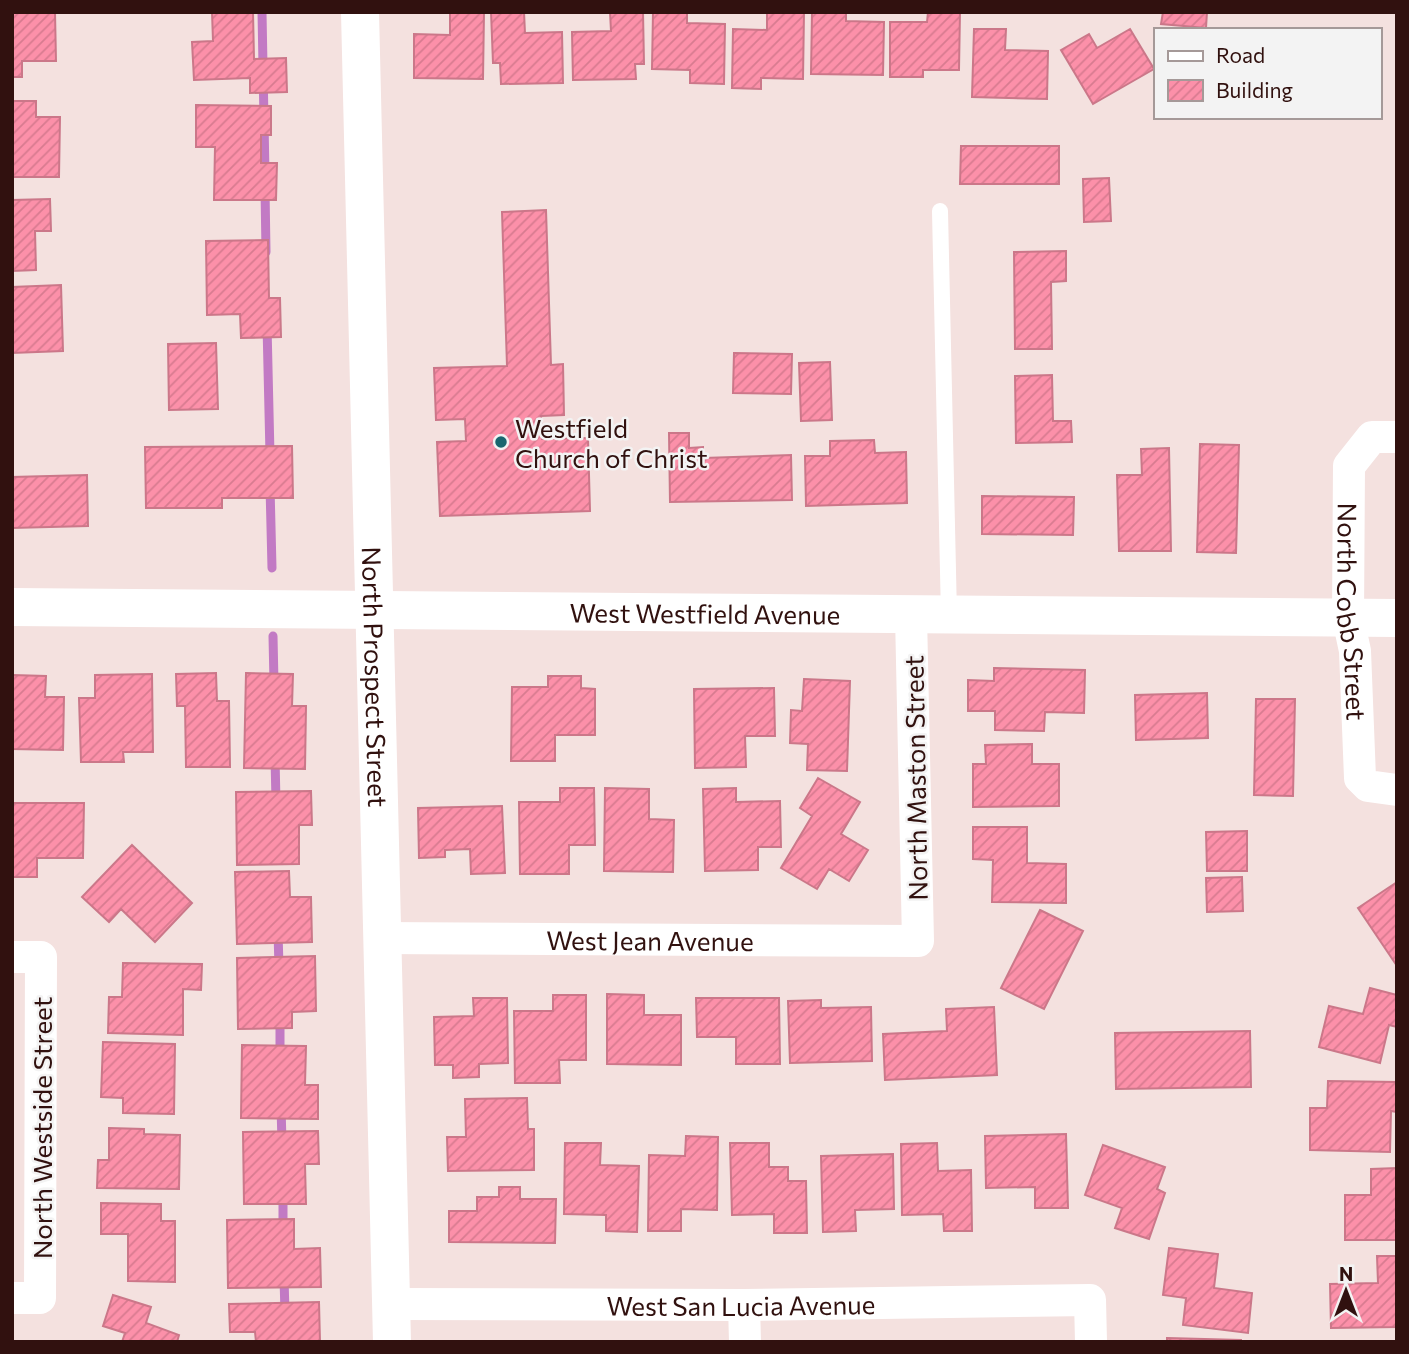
<svg xmlns="http://www.w3.org/2000/svg" width="1409" height="1354" viewBox="0 0 1409 1354" font-family="Commissioner,sans-serif">
<defs>
<pattern id="building-hatch" width="6" height="6" patternUnits="userSpaceOnUse" patternTransform="scale(1.75)"><rect width="6" height="6" fill="#fc90a9"/><path d="M-1 1l2-2M0 6l6-6M5 7l2-2" fill="none" stroke="#d87b90"/></pattern>
</defs>
<rect width="100%" height="100%" fill="#f4e1df"/>
<g fill="none" stroke-linecap="round" stroke-linejoin="round">
<path stroke="#c27ac4" stroke-width="9" d="M 262,12 L 265,175
M 265,189 L 266,252
M 267,325 L 270,455
M 270,486 L 272,568
M 273,636 L 274,683
M 275,757 L 276,802
M 278,932 L 279,967
M 280,1019 L 280,1058
M 281,1107 L 282,1142
M 283,1194 L 283,1229
M 284,1278 L 285,1313"/>
</g>
<path fill="url(#building-hatch)" stroke="#cb7789" stroke-width="2" d="M 13,12 L 55,12 L 56,61 L 22,61 L 22,77 L 12,77 Z
M 212,12 L 253,12 L 254,59 L 286,58 L 287,92 L 250,93 L 250,78 L 194,80 L 192,42 L 213,41 Z
M 450,12 L 484,12 L 483,79 L 414,78 L 414,34 L 450,35 Z
M 491,12 L 524,12 L 525,33 L 562,32 L 563,83 L 501,84 L 500,63 L 493,63 Z
M 610,12 L 643,12 L 644,64 L 635,64 L 636,79 L 573,80 L 572,32 L 611,31 Z
M 653,12 L 687,12 L 687,23 L 725,24 L 724,84 L 690,83 L 690,70 L 652,69 Z
M 767,12 L 804,12 L 803,79 L 761,78 L 761,89 L 732,88 L 733,29 L 767,30 Z
M 812,12 L 846,12 L 846,21 L 884,22 L 883,75 L 811,74 Z
M 928,12 L 960,12 L 959,70 L 923,70 L 923,77 L 890,77 L 890,22 L 927,22 Z
M 1163,12 L 1207,12 L 1206,28 L 1161,24 Z
M 974,29 L 1006,29 L 1005,50 L 1048,51 L 1047,99 L 972,97 Z
M 1130,29 L 1154,69 L 1093,104 L 1061,50 L 1089,34 L 1097,48 Z
M 12,101 L 36,101 L 36,117 L 60,117 L 59,177 L 12,177 Z
M 196,105 L 271,106 L 271,135 L 261,135 L 261,163 L 277,163 L 276,200 L 214,200 L 215,147 L 196,147 Z
M 961,146 L 1059,146 L 1059,184 L 960,184 Z
M 1109,178 L 1111,221 L 1084,222 L 1083,179 Z
M 50,199 L 51,231 L 35,231 L 36,270 L 12,271 L 12,200 Z
M 546,210 L 551,365 L 563,364 L 564,415 L 541,416 L 542,439 L 588,438 L 590,511 L 440,516 L 437,442 L 466,441 L 465,419 L 436,420 L 434,368 L 507,366 L 502,212 Z
M 268,240 L 269,298 L 280,298 L 281,337 L 241,338 L 240,314 L 207,315 L 206,241 Z
M 1066,251 L 1066,281 L 1051,282 L 1052,349 L 1015,349 L 1014,252 Z
M 61,285 L 63,351 L 12,353 L 12,287 Z
M 216,343 L 218,409 L 169,410 L 168,344 Z
M 734,353 L 792,354 L 791,394 L 733,393 Z
M 830,362 L 832,420 L 801,421 L 799,363 Z
M 1052,375 L 1053,421 L 1071,421 L 1072,442 L 1016,443 L 1015,376 Z
M 669,433 L 689,433 L 689,448 L 703,447 L 703,458 L 791,455 L 792,500 L 670,502 Z
M 874,440 L 875,453 L 906,452 L 907,503 L 806,506 L 805,456 L 830,456 L 830,441 Z
M 1200,444 L 1239,445 L 1236,553 L 1197,552 Z
M 292,446 L 293,498 L 222,498 L 222,508 L 146,508 L 145,447 Z
M 1169,448 L 1171,551 L 1119,551 L 1117,475 L 1142,475 L 1141,449 Z
M 87,475 L 88,526 L 12,528 L 12,477 Z
M 982,496 L 1074,497 L 1073,535 L 982,534 Z
M 994,668 L 1085,670 L 1084,713 L 1045,712 L 1044,731 L 995,730 L 995,711 L 968,711 L 968,680 L 994,681 Z
M 216,673 L 217,701 L 229,701 L 230,767 L 186,767 L 185,706 L 177,706 L 176,674 Z
M 246,673 L 293,674 L 292,706 L 306,706 L 305,769 L 244,768 Z
M 152,674 L 153,752 L 123,752 L 124,762 L 81,762 L 79,698 L 95,698 L 95,675 Z
M 12,675 L 46,676 L 45,697 L 64,697 L 63,750 L 12,749 Z
M 548,676 L 581,676 L 581,688 L 595,689 L 595,735 L 555,735 L 555,761 L 511,761 L 512,687 L 548,687 Z
M 804,679 L 850,681 L 847,771 L 807,770 L 808,744 L 790,743 L 791,710 L 802,711 Z
M 774,688 L 775,736 L 745,736 L 746,767 L 695,768 L 694,689 Z
M 1207,693 L 1208,738 L 1136,740 L 1135,695 Z
M 1256,699 L 1295,699 L 1293,796 L 1254,795 Z
M 1032,744 L 1032,764 L 1059,764 L 1059,806 L 973,807 L 973,764 L 986,764 L 985,745 Z
M 818,778 L 860,802 L 841,834 L 868,850 L 849,881 L 829,869 L 817,889 L 781,868 L 812,816 L 800,808 Z
M 560,788 L 594,788 L 595,845 L 569,845 L 569,874 L 520,874 L 519,802 L 560,802 Z
M 605,788 L 649,789 L 649,819 L 674,820 L 673,872 L 604,871 Z
M 736,788 L 736,802 L 780,801 L 781,847 L 758,847 L 758,870 L 705,871 L 703,789 Z
M 311,791 L 312,825 L 299,825 L 299,864 L 237,865 L 236,792 Z
M 12,803 L 84,803 L 83,858 L 37,858 L 37,877 L 12,877 Z
M 502,806 L 505,873 L 471,874 L 470,849 L 445,850 L 445,857 L 419,858 L 418,808 Z
M 973,827 L 1027,827 L 1027,863 L 1066,864 L 1066,903 L 992,902 L 993,860 L 973,859 Z
M 1247,831 L 1247,871 L 1207,871 L 1206,832 Z
M 132,845 L 192,903 L 155,942 L 121,909 L 109,922 L 82,897 Z
M 289,871 L 290,897 L 311,897 L 312,942 L 237,944 L 235,872 Z
M 1242,877 L 1243,911 L 1207,912 L 1206,878 Z
M 1397,882 L 1397,966 L 1358,908 Z
M 1040,910 L 1083,931 L 1044,1009 L 1001,988 Z
M 315,956 L 316,1011 L 292,1012 L 292,1028 L 238,1029 L 237,958 Z
M 123,963 L 202,964 L 201,990 L 183,989 L 183,1035 L 108,1033 L 109,997 L 122,997 Z
M 1370,988 L 1397,995 L 1397,1027 L 1389,1025 L 1380,1063 L 1319,1047 L 1329,1006 L 1363,1014 Z
M 607,994 L 644,995 L 644,1015 L 681,1015 L 681,1065 L 607,1064 Z
M 553,995 L 586,995 L 586,1060 L 559,1060 L 560,1083 L 515,1083 L 514,1011 L 553,1011 Z
M 473,998 L 507,998 L 508,1063 L 479,1064 L 479,1077 L 453,1078 L 453,1065 L 435,1065 L 434,1017 L 474,1016 Z
M 696,998 L 779,998 L 780,1064 L 736,1064 L 736,1037 L 697,1037 Z
M 821,1000 L 821,1008 L 871,1007 L 872,1061 L 790,1063 L 788,1001 Z
M 994,1007 L 997,1075 L 885,1080 L 883,1034 L 947,1031 L 946,1009 Z
M 1250,1031 L 1251,1087 L 1116,1089 L 1115,1033 Z
M 103,1042 L 175,1044 L 174,1114 L 123,1113 L 123,1098 L 101,1097 Z
M 242,1045 L 306,1046 L 305,1085 L 318,1085 L 318,1119 L 241,1118 Z
M 1328,1081 L 1397,1082 L 1397,1112 L 1391,1111 L 1390,1152 L 1310,1150 L 1310,1108 L 1327,1108 Z
M 527,1098 L 528,1129 L 534,1129 L 534,1170 L 448,1171 L 447,1137 L 466,1137 L 465,1099 Z
M 109,1128 L 144,1129 L 144,1134 L 180,1135 L 179,1189 L 97,1188 L 98,1160 L 109,1160 Z
M 318,1131 L 319,1164 L 305,1164 L 306,1204 L 244,1204 L 243,1132 Z
M 1066,1134 L 1068,1208 L 1035,1208 L 1035,1187 L 986,1188 L 985,1136 Z
M 686,1136 L 718,1137 L 717,1210 L 681,1209 L 681,1231 L 648,1231 L 649,1155 L 685,1156 Z
M 565,1143 L 601,1143 L 600,1165 L 639,1166 L 637,1232 L 606,1231 L 606,1215 L 564,1214 Z
M 730,1143 L 769,1143 L 769,1167 L 788,1167 L 788,1181 L 806,1181 L 807,1233 L 774,1233 L 774,1214 L 732,1215 Z
M 937,1143 L 938,1171 L 971,1170 L 972,1231 L 944,1231 L 943,1214 L 902,1215 L 901,1144 Z
M 1103,1145 L 1165,1167 L 1157,1189 L 1165,1193 L 1149,1239 L 1115,1228 L 1122,1208 L 1085,1195 Z
M 893,1154 L 894,1209 L 855,1210 L 856,1231 L 823,1232 L 821,1156 Z
M 1397,1168 L 1397,1240 L 1345,1240 L 1345,1195 L 1371,1195 L 1371,1169 Z
M 499,1187 L 520,1187 L 520,1199 L 556,1199 L 555,1243 L 449,1242 L 449,1211 L 477,1211 L 477,1197 L 499,1197 Z
M 101,1203 L 161,1204 L 161,1221 L 175,1221 L 175,1282 L 128,1281 L 128,1234 L 101,1234 Z
M 294,1219 L 294,1249 L 320,1248 L 321,1287 L 228,1288 L 227,1220 Z
M 1169,1248 L 1218,1254 L 1214,1288 L 1252,1293 L 1248,1333 L 1183,1325 L 1186,1298 L 1163,1295 Z
M 1377,1256 L 1397,1256 L 1397,1327 L 1331,1328 L 1330,1284 L 1378,1283 Z
M 113,1295 L 151,1307 L 146,1323 L 179,1335 L 177,1342 L 122,1342 L 125,1333 L 103,1326 Z
M 319,1302 L 320,1342 L 256,1342 L 255,1332 L 230,1332 L 229,1304 Z
M 1167,1338 L 1241,1340 L 1241,1342 L 1167,1342 Z"/>
<g fill="none" stroke-linecap="round" stroke-linejoin="round">
<path stroke="#fff" stroke-width="16" d="M 940,211 L 949,616"/>
<g stroke="#fff" stroke-width="32">
<path id="s1" d="M 1397,437 L 1372,437 L 1349,466 L 1348,618 L 1355,651 L 1360,778 L 1368,786 L 1397,790"/>
<path id="s2" d="M 380,938 L 918,941 L 911,615"/>
<path d="M 12,957 L 41,957 L 40,1298 L 12,1298"/>
<path id="s3" d="M 391,1304 L 744,1305 L 1090,1300 L 1091,1342"/>
<path d="M 744,1305 L 745,1342"/>
</g>
<g stroke="#fff" stroke-width="38">
<path id="s4" d="M 360,12 L 392,1342"/>
<path id="s5" d="M 12,607 L 1397,618"/>
</g>
</g>
<circle fill="#1a666f" stroke="#f3f3f3" stroke-width="2.5" cx="501" cy="442" r="7"/>
<g text-anchor="middle" dominant-baseline="central" stroke-width="5" stroke-linejoin="round" paint-order="stroke">
<g font-size="26" fill="#31110f" stroke="#f3f3f3" text-anchor="start">
<text x="515" y="427">Westfield<tspan x="515" dy="30">Church of Christ</tspan></text>
</g>
<g font-size="26" fill="#31110f" stroke="#f3f3f3">
<text stroke="none"><textPath href="#s1" startOffset="208">North Cobb Street</textPath></text>
<text stroke="none"><textPath href="#s5" startOffset="693">West Westfield Avenue</textPath></text>
<text stroke="none"><textPath href="#s4" startOffset="665">North Prospect Street</textPath></text>
<text transform="translate(915 778) rotate(-91)">North Maston Street</text>
<text stroke="none"><textPath href="#s2" startOffset="270">West Jean Avenue</textPath></text>
<text transform="translate(41 1128) rotate(-90)">North Westside Street</text>
<text stroke="none"><textPath href="#s3" startOffset="350">West San Lucia Avenue</textPath></text>
</g>
</g>
<rect width="1409" height="1354" fill="none" stroke="#31110f" stroke-width="28"/>
<rect x="1154" y="28" width="228" height="91" fill="#f3f3f3" stroke="#a59998" stroke-width="2"/>
<rect x="1168" y="51" width="35" height="10" fill="#ffffff" stroke="#a59998" stroke-width="2"/>
<text x="1216" y="63" font-size="21" fill="#31110f">Road</text>
<rect x="1168" y="80" width="35" height="21" fill="url(#building-hatch)" stroke="#a59998" stroke-width="2"/>
<text x="1216" y="98" font-size="21" fill="#31110f">Building</text>
<g transform="translate(1346 1291)" stroke="#f3f3f3" stroke-width="5" paint-order="stroke">
<path d="M0-5L12 26L0 18L-12 26Z" fill="#31110f"/>
<text y="-10" font-size="19" font-weight="bold" text-anchor="middle" fill="#31110f">N</text>
</g>
</svg>
